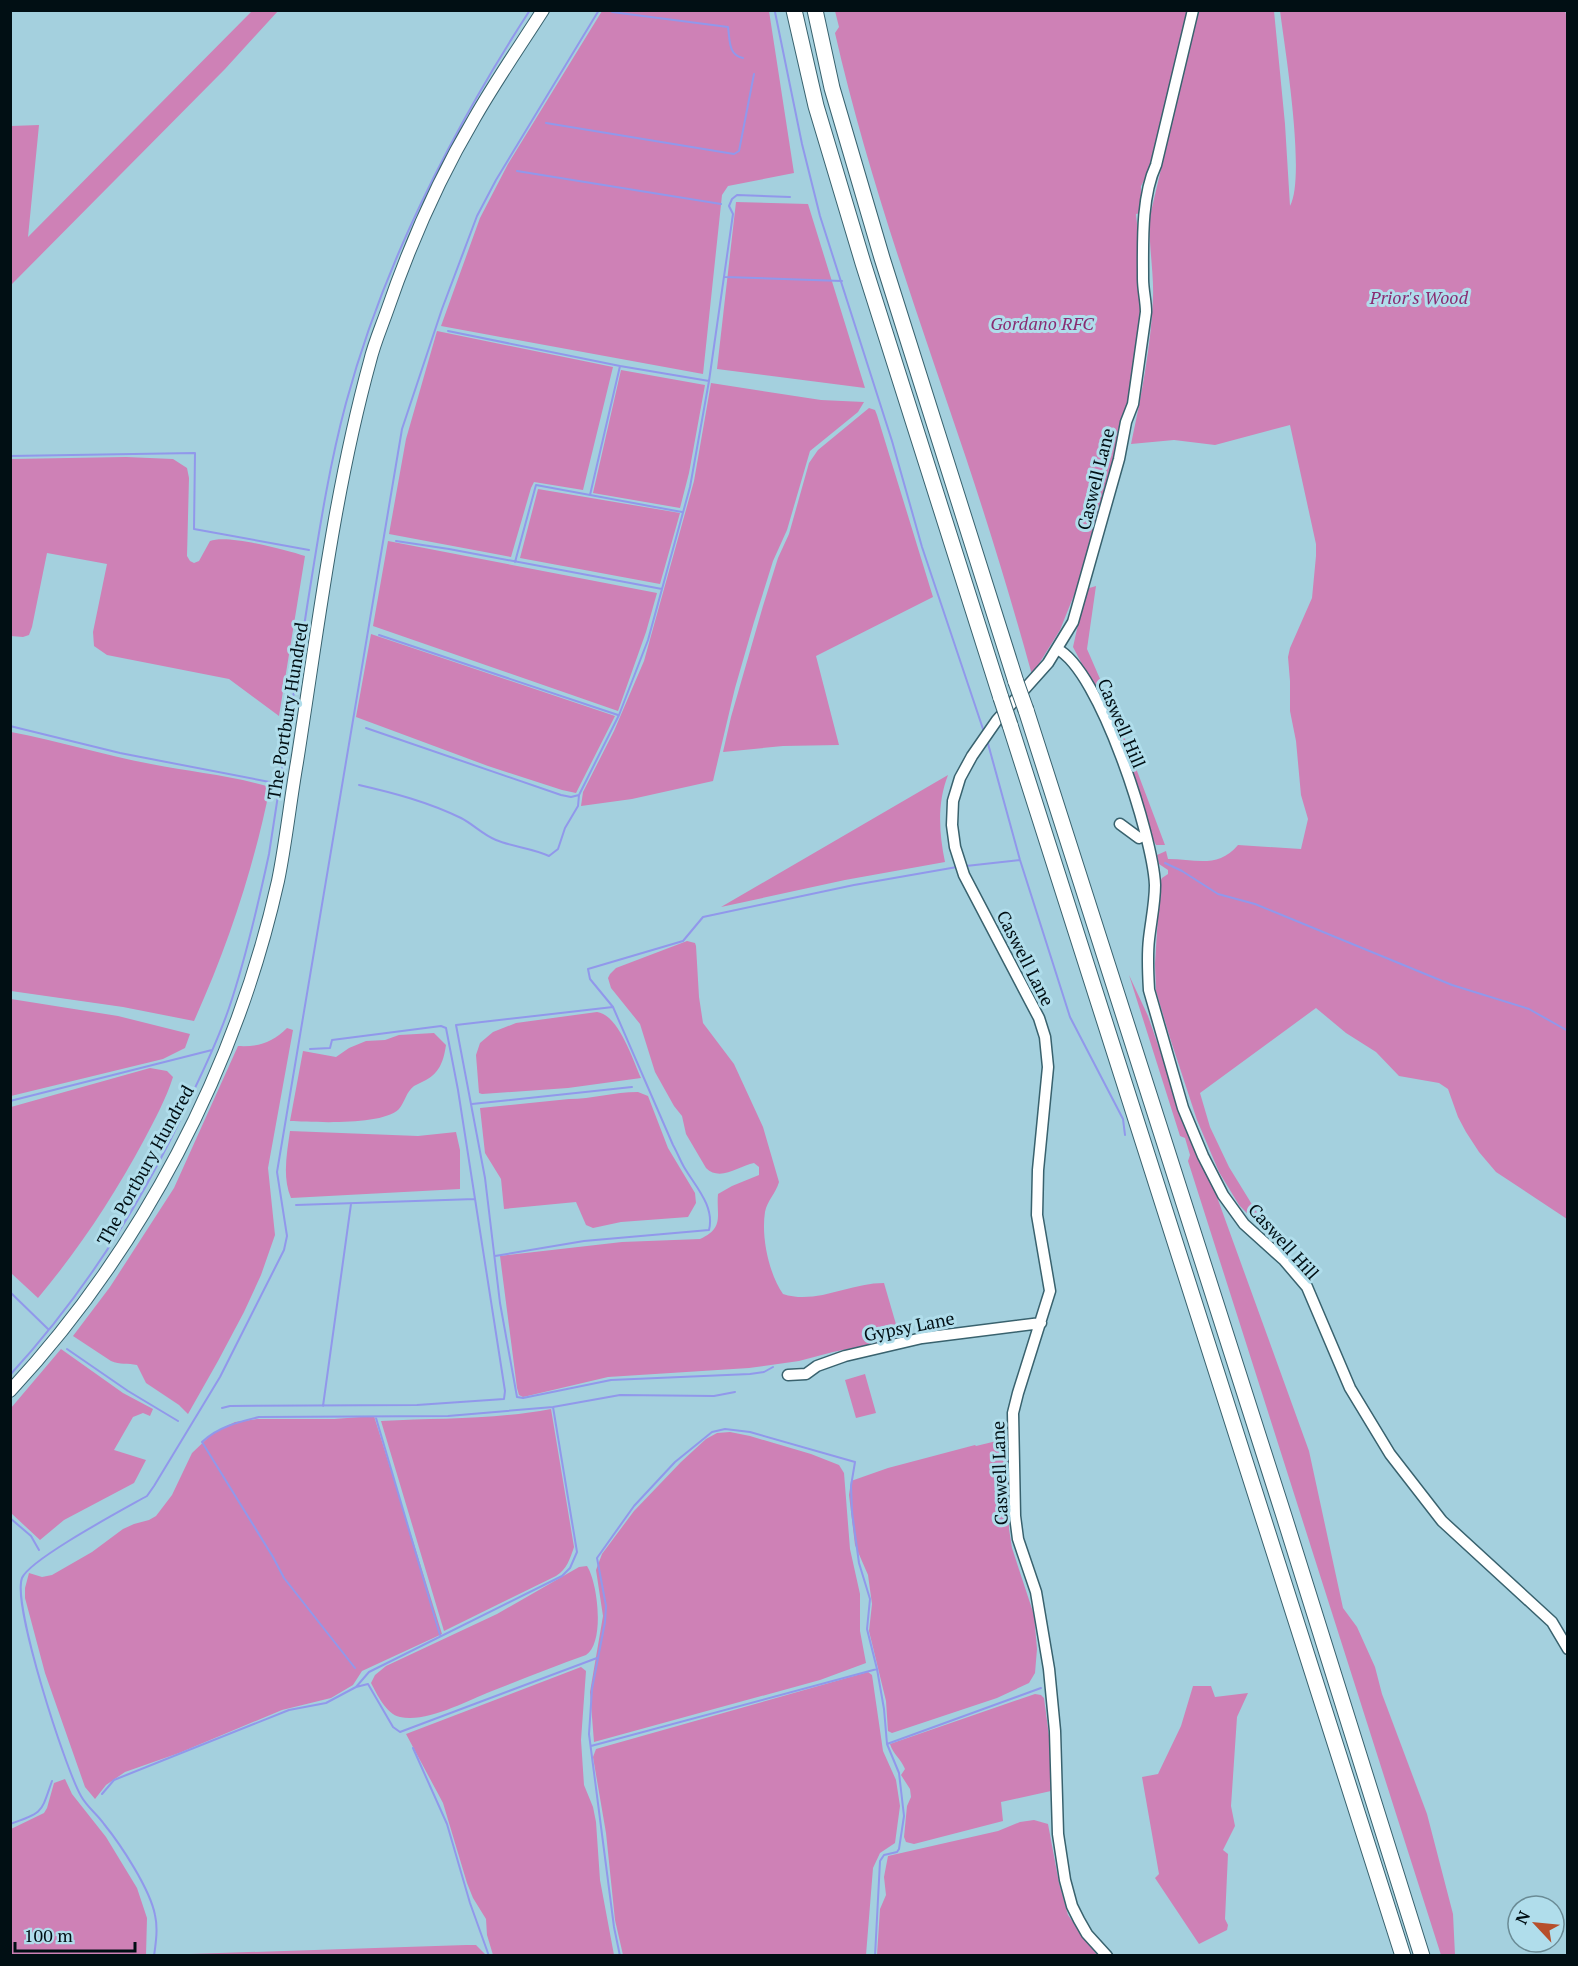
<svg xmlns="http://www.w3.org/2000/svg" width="1578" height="1966" viewBox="0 0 1578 1966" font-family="'PT Serif',serif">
<rect width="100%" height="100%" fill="#a4d0de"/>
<path fill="#ce81b6" d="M 252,11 L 278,11 L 225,69 L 11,285 L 11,126 L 39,125 L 28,237 Z
M 602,11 L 769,11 L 794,173 L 728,186 L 722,195 L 703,374 L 441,326 L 480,218 L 508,164 Z
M 835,11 L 1187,11 L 1154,161 L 1141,186 L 1141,213 L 1136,214 L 1140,253 L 1138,285 L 1142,303 L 1132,390 L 1080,580 L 1060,630 L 1032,675 C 1012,602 990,530 966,458 C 919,318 868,178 835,33 L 839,27 Z
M 1198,11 L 1274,11 L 1285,124 L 1290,206 C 1306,177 1285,49 1280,11 L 1565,11 L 1568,21 L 1567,1219 L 1496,1172 L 1479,1152 L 1466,1132 L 1458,1117 L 1448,1089 L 1439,1083 L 1399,1076 L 1376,1052 L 1346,1033 L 1316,1008 L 1200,1093 L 1210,1127 L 1229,1167 L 1275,1242 L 1239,1205 L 1219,1172 L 1197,1120 L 1170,1038 L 1156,991 L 1155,964 L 1160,882 L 1162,878 L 1168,874 L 1168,870 L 1159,864 L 1157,855 L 1166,851 L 1168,859 C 1195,859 1218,869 1238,845 L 1301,849 L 1308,819 L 1301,795 L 1296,741 L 1290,711 L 1290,681 L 1288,657 L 1290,648 L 1312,598 L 1316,556 L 1316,544 L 1290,425 L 1215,445 L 1174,440 L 1131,444 C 1141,397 1151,347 1153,298 C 1154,271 1148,243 1150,216 Z
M 736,202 L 808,204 L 865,388 L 717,369 Z
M 437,331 L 613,367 L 583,490 L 534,482 L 531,488 L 511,557 L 389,534 L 406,439 Z
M 621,370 L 705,385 L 689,473 L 680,508 L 593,493 Z
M 711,383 L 821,400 L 864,402 L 858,412 L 810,451 L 787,530 L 773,561 L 754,622 L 735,688 L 713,781 L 632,799 L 581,806 L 583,792 L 614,731 L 644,661 L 694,481 Z
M 869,408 L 875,410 L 877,415 L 933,597 L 816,656 L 839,745 L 783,746 L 723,752 L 731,717 L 763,606 L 778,558 L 789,534 L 809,463 L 818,450 Z
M 126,457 L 173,459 L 187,468 L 189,478 L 187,556 L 190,561 L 194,563 L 199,561 L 210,541 C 228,534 285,550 305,556 L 279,716 L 229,679 L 107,655 L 94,646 L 93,632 L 107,564 L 47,553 L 32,627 L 29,635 L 23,637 L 11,636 L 11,459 Z
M 538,489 L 680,513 L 660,584 L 520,558 Z
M 388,541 L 657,593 L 646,632 L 618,711 L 373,626 Z
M 1096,586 L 1087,649 L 1117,718 L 1165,845 L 1156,845 L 1151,835 L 1105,708 L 1073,647 L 1086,589 Z
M 371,634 L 615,716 L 576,793 L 562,790 L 488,766 L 356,717 Z
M 11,732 C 58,741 104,755 151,764 C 191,772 230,775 270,787 C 254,867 228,946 194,1021 L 123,1007 L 11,991 Z
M 948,775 C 937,803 939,833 945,862 L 845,880 L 721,907 Z
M 687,941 L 695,943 L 696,946 L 699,997 L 703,1023 L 734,1064 L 763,1127 L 779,1182 C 776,1193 767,1201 765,1212 C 761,1237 769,1274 783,1294 C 816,1305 849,1283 884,1283 L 900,1338 L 833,1352 L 799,1361 L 749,1368 L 608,1377 L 523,1397 L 519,1395 L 517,1388 L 500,1256 L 622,1242 L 700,1239 C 725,1228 716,1215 718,1194 L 732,1186 L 759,1175 L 759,1167 L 754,1163 C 739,1166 720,1182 706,1168 L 686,1134 L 682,1116 L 674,1106 L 655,1072 L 640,1024 L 611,988 L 608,978 L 610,974 L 616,968 Z
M 1129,975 L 1148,1016 L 1177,1100 L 1198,1155 L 1217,1197 L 1309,1451 L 1343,1608 L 1357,1627 L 1375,1667 L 1382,1694 L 1427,1814 L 1453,1914 L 1455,1955 L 1441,1955 L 1188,1161 L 1190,1155 L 1185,1138 L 1180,1136 Z
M 11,999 L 118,1016 L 190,1034 L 185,1048 L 163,1059 L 11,1096 Z
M 597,1012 C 618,1014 633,1060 641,1078 L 568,1088 L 482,1094 L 479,1093 L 476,1055 L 480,1043 L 493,1032 L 516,1023 Z
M 287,1028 L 293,1030 L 268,1168 L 275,1235 L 261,1275 L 244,1312 L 218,1361 L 188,1414 L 179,1405 L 146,1383 L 137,1365 C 128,1363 120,1365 111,1361 L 73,1336 L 110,1287 L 174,1188 L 238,1046 C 258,1047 272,1043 287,1028 Z
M 434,1033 L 446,1045 C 444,1059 440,1073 426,1080 C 422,1082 418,1084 414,1086 C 406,1092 405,1102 399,1109 C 382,1126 313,1122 290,1121 L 303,1051 L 336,1057 L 349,1048 L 366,1041 L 385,1040 L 399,1035 Z
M 150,1068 L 167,1071 L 173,1077 C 166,1099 155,1119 144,1140 C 114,1196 79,1249 38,1298 L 11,1273 L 11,1107 Z
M 638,1092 L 648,1096 L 668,1148 L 695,1193 L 696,1203 L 688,1217 L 621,1222 L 593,1228 L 586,1225 L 576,1202 L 504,1209 L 501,1179 L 485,1153 L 480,1108 L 569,1099 C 592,1099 614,1092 638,1092 Z
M 290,1131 L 418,1136 L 456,1132 L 460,1150 L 460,1189 L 291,1198 C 282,1177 287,1153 290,1131 Z
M 61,1349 L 123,1393 L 153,1409 L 150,1416 L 143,1413 L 133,1417 L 114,1450 L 146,1460 L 134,1483 L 64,1520 L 40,1540 L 11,1513 L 11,1408 Z
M 865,1374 L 876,1413 L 856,1418 L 845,1380 Z
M 551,1409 L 574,1547 C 570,1559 567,1569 556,1576 L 444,1631 L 381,1421 C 440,1418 492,1420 551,1409 Z
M 374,1416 L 442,1634 L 362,1671 L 353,1685 L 331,1698 L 282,1710 L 179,1753 L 125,1772 L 106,1785 L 95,1799 L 85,1787 L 45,1673 L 25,1598 L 25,1588 L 29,1573 L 42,1577 L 52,1575 L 92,1552 L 123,1529 L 134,1524 L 149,1520 L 156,1516 L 172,1495 L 192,1453 L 213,1433 L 235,1422 L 257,1419 L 334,1419 Z
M 730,1432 L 750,1436 L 811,1454 L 839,1465 L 844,1473 L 850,1549 L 860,1594 L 860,1631 L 866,1663 L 820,1680 L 594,1742 L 590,1692 L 603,1616 L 596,1570 L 602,1554 L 634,1511 L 681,1462 L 706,1439 L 717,1433 Z
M 1005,1439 L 1008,1458 L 1009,1529 L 1012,1548 L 1034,1615 L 1037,1649 L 1035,1673 L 1029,1683 L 997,1698 L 892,1733 L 888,1731 L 886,1701 L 869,1631 L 872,1604 L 868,1575 L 855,1545 L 849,1495 L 851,1481 L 888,1468 L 975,1445 L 976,1446 Z
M 587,1566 C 598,1583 605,1643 586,1655 C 555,1666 523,1679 492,1691 C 466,1701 427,1723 400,1717 C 386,1714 377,1694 371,1683 L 375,1675 L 386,1666 L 497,1614 L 579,1567 Z
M 581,1667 L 586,1671 L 581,1740 L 584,1785 L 593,1807 L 596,1822 L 600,1880 L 614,1955 L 493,1955 L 487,1935 L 486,1919 L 473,1898 L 467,1883 L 443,1803 L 406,1734 Z
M 868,1672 L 872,1675 L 883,1751 L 896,1780 L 900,1806 L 895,1843 L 880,1853 L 873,1868 L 866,1955 L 623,1955 L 615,1920 L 606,1833 L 593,1757 L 596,1749 Z
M 1193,1686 L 1211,1686 L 1215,1697 L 1248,1693 L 1237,1717 L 1231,1806 L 1235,1826 L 1223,1850 L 1228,1854 L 1225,1919 L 1228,1925 L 1227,1930 L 1199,1944 L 1155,1878 L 1159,1874 L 1142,1777 L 1158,1774 L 1181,1726 Z
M 1035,1694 L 1041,1695 L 1044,1698 L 1051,1751 L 1051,1791 L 1001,1802 L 1003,1821 L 914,1844 L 906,1842 L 904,1837 L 907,1806 L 911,1797 L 910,1789 L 901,1775 L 905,1769 C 901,1759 893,1754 890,1744 Z
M 65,1779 L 72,1794 L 106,1837 L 137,1888 L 147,1918 L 146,1955 L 11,1955 L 11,1829 L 44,1813 L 47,1808 L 54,1783 Z
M 1034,1820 L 1048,1824 L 1059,1883 L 1068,1915 L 1097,1955 L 877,1955 L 880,1909 L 886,1895 L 884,1877 L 888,1856 L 998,1831 L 1020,1822 Z
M 466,1945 L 476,1945 L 486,1955 L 160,1955 Z"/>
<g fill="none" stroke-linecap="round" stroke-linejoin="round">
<path stroke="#9198eb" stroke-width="2" d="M 612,12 L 728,27 C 730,40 728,55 743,58
M 775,12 L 802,144 L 820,216 L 892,441 L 922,547 L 984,732
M 546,123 L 734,154 L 739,151 L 754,74
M 517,171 L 721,204
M 725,277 L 842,281
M 448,331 L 620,366 L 709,381
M 10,456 L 195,453 L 194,529 L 309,550
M 590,495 L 620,366
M 396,541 L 449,549 L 662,589
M 515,562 L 536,485 L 682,512
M 379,635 L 618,715
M 10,726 L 120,753 L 280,784
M 366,728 L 561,795 L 571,797 L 579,795
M 987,740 L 1020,860 L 1070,1017 L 1123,1119 L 1125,1135
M 359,785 C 394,793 428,802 461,818 C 473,824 483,835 496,840 C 513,847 532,848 549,856 L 558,849 L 565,828 L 578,806 L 579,795 L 619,715 L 648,640 L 690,487 L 709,381 L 733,214 L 729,206 L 732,199 L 737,195 L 790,197
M 1165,863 L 1182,871 L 1218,894 L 1255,904 L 1452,985 L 1529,1009 L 1568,1031
M 966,866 L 1020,860
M 10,1101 L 212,1050
M 472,1104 L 632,1087
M 296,1205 L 475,1199
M 495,1256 L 584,1241 L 709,1230 C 715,1206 695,1186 684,1167 C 680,1160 677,1152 673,1145 L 613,1007
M 10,1292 L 48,1329
M 67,1349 L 128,1391 L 178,1421
M 773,1367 L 764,1372 L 750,1374 L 611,1380 L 523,1398 L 517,1397 L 500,1303 L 485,1178 L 456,1025 L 613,1007 L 590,979 L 588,969 L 683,941 L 703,917 L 854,885 L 957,867
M 10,1375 C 87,1291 147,1195 193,1092 C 206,1065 219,1037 229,1008 C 246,958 258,905 269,854 C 282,772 295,690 307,607 C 318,539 328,470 346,403 C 384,262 451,132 530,10
M 323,1406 L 351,1204
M 222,1408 L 230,1406 L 417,1405 L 504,1399 L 505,1391 L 458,1090 L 446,1028 L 441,1026 L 332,1040 L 330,1048 L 310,1049
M 376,1418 L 440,1635
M 10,1518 L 31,1536 L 39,1550
M 355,1668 L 284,1578 L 273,1557 L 202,1442 C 218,1427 238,1422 259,1417 L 448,1416 L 553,1407 L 620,1395 L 714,1396 L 735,1392
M 356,1687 L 368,1684 L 393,1727 L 400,1732 L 597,1658
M 887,1744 L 1041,1688
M 591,1746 L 877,1669
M 413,1748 L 447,1824 L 470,1903 L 489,1956
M 102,1794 L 114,1780 L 289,1710 L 326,1703 L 356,1687 L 369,1672 L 562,1576 L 570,1568 L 577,1552 L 553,1407
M 10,1824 C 44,1813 41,1812 52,1781
M 154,1956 C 156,1942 158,1928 155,1915 C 150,1889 121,1845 104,1824 C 97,1814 87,1807 81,1796 C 65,1768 12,1604 22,1578 C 30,1559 124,1509 147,1496 L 154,1486 L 220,1377 L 284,1250 L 287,1236 L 277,1172 L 402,429 L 442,309 L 477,216 L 496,180 L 599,10
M 620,1956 L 614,1927 L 589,1734 L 592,1689 L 605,1622 L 606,1606 L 597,1558 L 634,1506 L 675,1462 L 712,1432 L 725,1429 L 750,1432 L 855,1462 L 851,1486 L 852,1512 L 859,1563 L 870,1599 L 867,1629 L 877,1669 L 884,1709 L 887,1744 L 899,1773 L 904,1816 L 899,1849 L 897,1852 L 884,1855 L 880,1861 L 875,1956"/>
<g stroke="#39626e" stroke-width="13">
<path id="minor" d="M 1057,649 C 1100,670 1153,837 1155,885 C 1155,903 1151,921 1149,939 C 1147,956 1148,973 1149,990 L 1183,1108 L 1203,1156 L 1223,1195 L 1244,1224 L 1284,1260 L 1307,1287 L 1350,1388 L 1390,1454 L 1442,1521 L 1552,1622 L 1568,1649
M 1120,824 L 1139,838
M 788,1375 L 806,1374 L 817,1366 L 845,1356 L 922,1338 L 1041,1323
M 1107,1956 L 1087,1934 L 1079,1920 L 1072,1906 L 1065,1880 L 1058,1834 L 1055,1731 L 1049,1669 L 1036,1592 L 1018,1539 L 1015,1516 L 1013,1413 L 1018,1393 L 1050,1291 L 1037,1215 L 1038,1170 L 1048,1067 L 1045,1037 L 1039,1018 L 964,875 L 955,847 L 952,825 L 953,801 L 960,778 L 972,756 L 997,720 L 1048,663 L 1073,622 L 1119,459 L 1126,422 L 1133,404 L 1146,312 C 1146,301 1143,290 1143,279 C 1143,244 1141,197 1156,165 L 1193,10"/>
</g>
<g stroke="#39626e" stroke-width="14">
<path id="major" d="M 10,1391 C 141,1250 236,1069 278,881 C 286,842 290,802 297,762 C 318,628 334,492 370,361 C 374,344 381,328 387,311 C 410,244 438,180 474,119 C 495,82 520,46 543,10"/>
</g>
<g stroke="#39626e" stroke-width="17">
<path id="highway" d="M 794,10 L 816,106 L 863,263 L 1001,698
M 815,10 L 832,88 L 882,258 L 1016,682
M 1026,710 L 1284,1516 L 1422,1956
M 1010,725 L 1403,1956"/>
</g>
<use href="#minor" stroke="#fff" stroke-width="10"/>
<use href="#major" stroke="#fff" stroke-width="12"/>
<use href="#highway" stroke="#fff" stroke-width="15"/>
<g stroke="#39626e" stroke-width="17" stroke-linecap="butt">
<path id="highway-bridge" d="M 1016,682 L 1026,710
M 1001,698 L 1010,725"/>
</g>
<use href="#highway-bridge" stroke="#fff" stroke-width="15"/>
</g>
<g text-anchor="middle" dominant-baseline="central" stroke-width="6" stroke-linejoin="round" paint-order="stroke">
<g font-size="18" font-style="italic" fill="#892c72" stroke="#b0ddeb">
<text x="1419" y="297">Prior's Wood</text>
<text x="1042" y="323">Gordano RFC</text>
</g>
<g font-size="18" fill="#010f14" stroke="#b0ddeb">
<text transform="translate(1095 479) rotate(-76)">Caswell Lane</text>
<text transform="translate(287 711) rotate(-81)">The Portbury Hundred</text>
<text transform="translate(1122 723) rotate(67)">Caswell Hill</text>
<text transform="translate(1026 958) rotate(63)">Caswell Lane</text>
<text transform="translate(145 1165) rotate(-61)">The Portbury Hundred</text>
<text transform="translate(1284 1241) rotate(48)">Caswell Hill</text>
<text transform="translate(909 1326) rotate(-11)">Gypsy Lane</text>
<text transform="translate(999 1473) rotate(-92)">Caswell Lane</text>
</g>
</g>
<rect width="1578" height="1966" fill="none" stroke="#010f14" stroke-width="24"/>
<g transform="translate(1536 1924) rotate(296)"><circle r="28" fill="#b0ddeb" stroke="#6a8b95" stroke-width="1.5"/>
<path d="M0-4.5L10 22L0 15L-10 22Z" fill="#b74f2b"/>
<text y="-9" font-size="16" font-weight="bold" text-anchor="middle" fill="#010f14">N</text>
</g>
<path d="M15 1942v9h120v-9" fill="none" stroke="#010f14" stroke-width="3"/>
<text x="24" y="1942" font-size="18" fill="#010f14" stroke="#b0ddeb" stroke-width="4.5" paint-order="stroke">100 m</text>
</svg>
